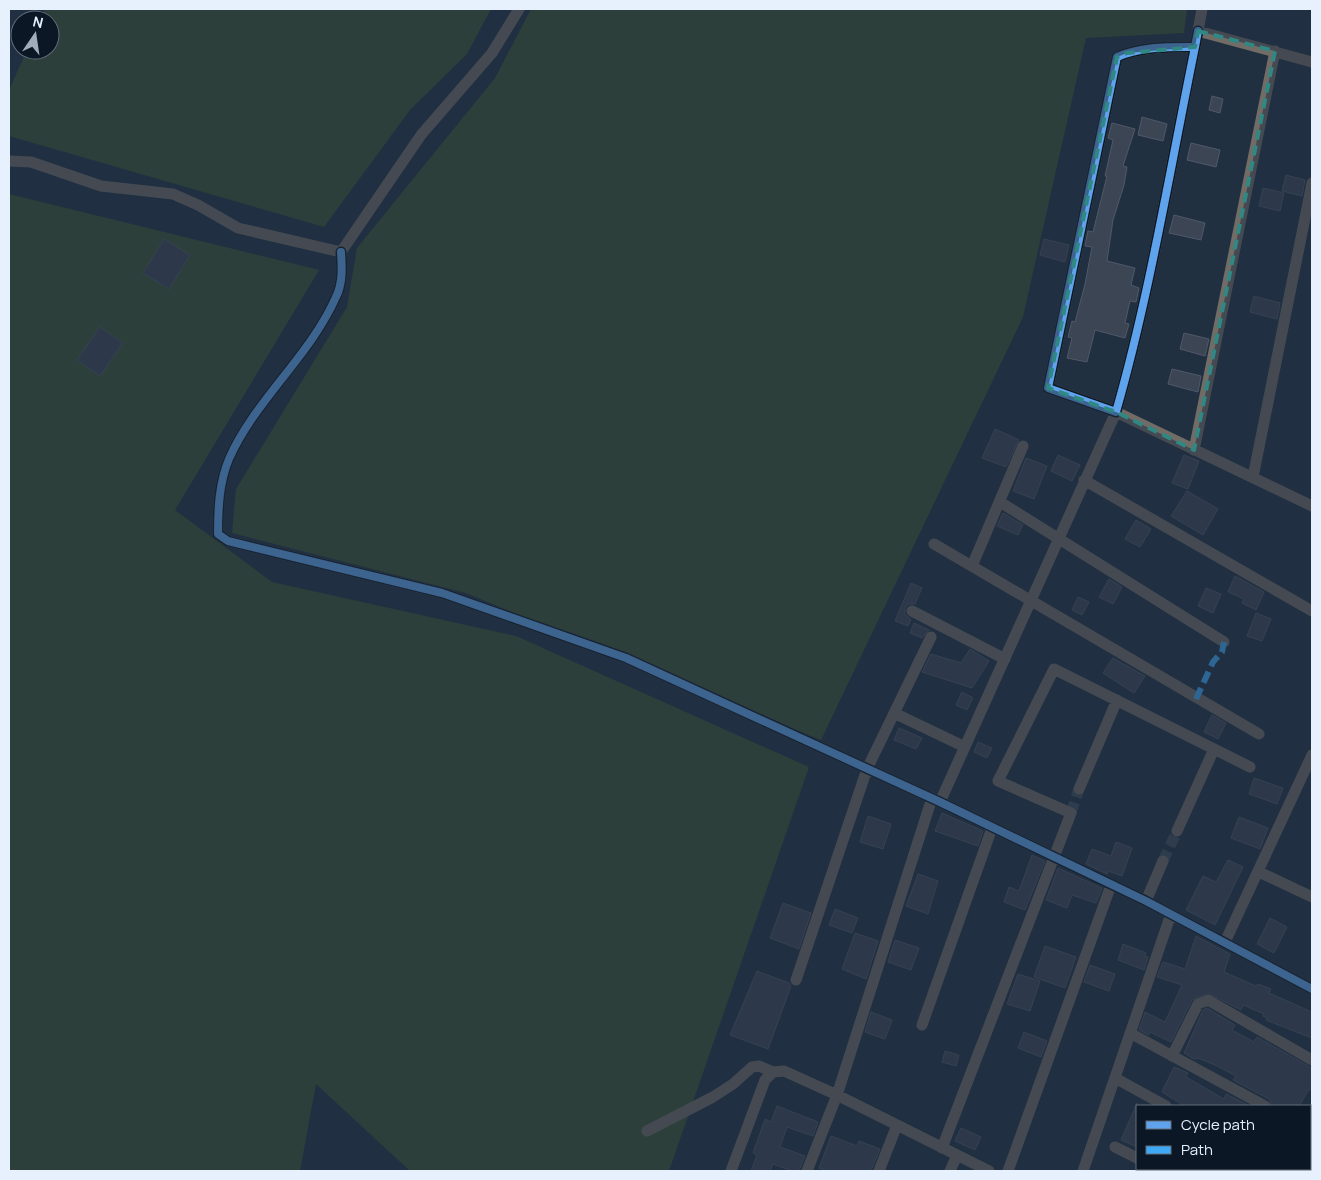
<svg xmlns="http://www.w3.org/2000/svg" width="1321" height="1180" viewBox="0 0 1321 1180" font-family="Manrope,sans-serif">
<rect width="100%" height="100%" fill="#203041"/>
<path fill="#3b5231" d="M 45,9 L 491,9 L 467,54 L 410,110 L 324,227 L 9,136 L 9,90 L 27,50 L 50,50 L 50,20 L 40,20 Z
M 531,9 L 1187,9 L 1184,33 L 1086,38 L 1023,317 L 821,740 L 466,593 L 232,533 L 236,489 L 347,307 L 357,248 L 495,78 Z
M 9,194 L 319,270 L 175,510 L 272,582 L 516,636 L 809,767 L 669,1171 L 410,1171 L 316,1084 L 300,1171 L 9,1171 Z"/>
<path fill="#3c4554" stroke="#505868" d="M 1212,96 L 1223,99 L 1220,113 L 1209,110 Z
M 1142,117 L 1167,124 L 1163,141 L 1138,135 Z
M 1112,123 L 1135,129 L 1123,166 L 1127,167 L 1124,185 L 1113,220 L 1107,261 L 1135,268 L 1131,285 L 1139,288 L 1136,302 L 1130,301 L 1125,323 L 1129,324 L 1125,338 L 1095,330 L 1087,362 L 1067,358 L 1072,338 L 1068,337 L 1072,321 L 1075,322 L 1085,284 L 1092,247 L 1085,246 L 1088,231 L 1093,232 L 1107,176 L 1105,176 L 1113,140 L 1108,138 Z
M 1191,143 L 1220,150 L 1216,167 L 1187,160 Z
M 1286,175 L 1305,180 L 1302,196 L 1282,191 Z
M 1263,188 L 1284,193 L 1280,211 L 1259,206 Z
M 1174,215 L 1205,223 L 1201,240 L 1169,233 Z
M 164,239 L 190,255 L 169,289 L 143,273 Z
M 1044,239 L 1069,245 L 1065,262 L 1040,255 Z
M 1254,296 L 1280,303 L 1277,319 L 1250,312 Z
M 100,327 L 123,343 L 100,376 L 77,360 Z
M 1184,333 L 1209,339 L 1205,356 L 1180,349 Z
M 1172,369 L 1201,376 L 1198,392 L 1168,384 Z
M 995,429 L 1019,440 L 1006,467 L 982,458 Z
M 1058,455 L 1080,465 L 1072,481 L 1051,471 Z
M 1184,455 L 1199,461 L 1188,489 L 1172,483 Z
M 1026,458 L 1047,466 L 1034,499 L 1013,491 Z
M 1187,491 L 1218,509 L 1203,535 L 1171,516 Z
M 1003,513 L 1023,525 L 1018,535 L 997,526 Z
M 1136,520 L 1151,529 L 1140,547 L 1125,539 Z
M 1235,576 L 1264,592 L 1256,610 L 1242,603 L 1244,599 L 1228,592 Z
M 1109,579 L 1122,587 L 1113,604 L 1099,597 Z
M 911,583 L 922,588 L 915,604 L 908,604 L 905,608 L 905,615 L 911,619 L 908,626 L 895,621 Z
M 1206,588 L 1221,594 L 1213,613 L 1198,606 Z
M 1078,597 L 1089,602 L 1082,615 L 1072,610 Z
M 1256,613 L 1271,619 L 1262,641 L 1247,636 Z
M 914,623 L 929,630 L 922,638 L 910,633 Z
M 970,649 L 989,661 L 972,688 L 922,672 L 931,654 L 961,663 Z
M 1113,658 L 1145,676 L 1134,693 L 1103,673 Z
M 962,692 L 973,698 L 967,710 L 956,705 Z
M 1212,715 L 1226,723 L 1218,739 L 1204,732 Z
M 899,728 L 922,738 L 916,749 L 894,740 Z
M 978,742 L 992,748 L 987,758 L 974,752 Z
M 1254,778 L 1283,788 L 1277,804 L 1249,794 Z
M 942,813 L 983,831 L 978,846 L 935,831 Z
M 868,816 L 891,824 L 883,849 L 860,842 Z
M 1239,817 L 1268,828 L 1260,849 L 1231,838 Z
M 1116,842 L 1132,848 L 1122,876 L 1108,871 L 1107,874 L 1086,864 L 1092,849 L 1111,856 Z
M 1032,855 L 1045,861 L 1025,910 L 1004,902 L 1009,887 L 1019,891 Z
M 1228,860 L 1243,867 L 1215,925 L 1186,910 L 1203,876 L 1216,882 Z
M 1058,868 L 1102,888 L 1096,903 L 1072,895 L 1067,908 L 1046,900 Z
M 918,874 L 938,881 L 928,914 L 906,906 Z
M 783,903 L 811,913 L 799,949 L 770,938 Z
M 835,909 L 858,918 L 852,933 L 829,925 Z
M 1270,918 L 1287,927 L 1274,953 L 1257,944 Z
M 855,933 L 878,941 L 866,979 L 842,969 Z
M 1196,936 L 1230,954 L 1224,972 L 1256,986 L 1258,984 L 1271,989 L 1269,993 L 1312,1012 L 1312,1038 L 1266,1020 L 1267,1018 L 1263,1016 L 1264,1014 L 1243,1005 L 1241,1010 L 1239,1009 L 1208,993 L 1192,1000 L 1171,1042 L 1150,1032 L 1149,1035 L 1139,1030 L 1145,1012 L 1165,1022 L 1182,985 L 1157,977 L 1163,962 L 1185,969 Z
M 895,940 L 919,948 L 911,970 L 888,962 Z
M 1123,944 L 1146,953 L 1145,956 L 1148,957 L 1144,970 L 1118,960 Z
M 1045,946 L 1076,957 L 1065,988 L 1034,977 Z
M 1090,965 L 1115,974 L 1109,991 L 1084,982 Z
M 757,971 L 789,983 L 791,986 L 768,1049 L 730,1035 Z
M 1018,974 L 1040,981 L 1030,1011 L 1007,1004 Z
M 1207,1008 L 1235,1025 L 1232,1030 L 1254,1042 L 1257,1037 L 1312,1068 L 1312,1091 L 1309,1089 L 1299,1106 L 1272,1106 L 1269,1099 L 1233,1080 L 1236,1076 L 1215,1065 L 1198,1058 L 1194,1059 L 1184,1053 L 1203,1010 Z
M 871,1012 L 892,1020 L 885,1039 L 865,1032 Z
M 1024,1032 L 1047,1041 L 1041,1057 L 1018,1048 Z
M 945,1051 L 959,1055 L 956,1066 L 942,1062 Z
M 1174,1067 L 1188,1073 L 1186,1077 L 1224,1099 L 1226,1094 L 1250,1106 L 1185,1106 L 1162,1092 Z
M 1137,1103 L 1137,1147 L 1121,1140 Z
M 777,1106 L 818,1122 L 813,1136 L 787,1127 L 780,1147 L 805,1156 L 799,1171 L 792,1171 L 773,1164 L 770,1171 L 751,1171 L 757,1155 L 753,1153 L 765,1119 L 771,1122 Z
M 961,1128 L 981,1137 L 975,1150 L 955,1141 Z
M 831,1136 L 857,1146 L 859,1141 L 880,1149 L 871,1171 L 827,1171 L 819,1168 Z"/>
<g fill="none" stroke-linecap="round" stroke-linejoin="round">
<path stroke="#3e4d5d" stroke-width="11" stroke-dasharray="11 5.5" stroke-linecap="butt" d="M 1071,813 L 1079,789
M 1163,861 L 1177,831"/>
<path stroke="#716c66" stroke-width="11" d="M 1202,9 L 1198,31 L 1312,62
M 1195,47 C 1170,47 1141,46 1117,57 L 1048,388 L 1116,412 C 1150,293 1170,169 1195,47 L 1198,31
M 9,161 L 31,162 L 101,186 L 173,194 L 198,205 L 238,228 L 341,252 L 421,135 L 492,53 L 519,9
M 341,252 C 342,267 343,283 336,297 C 310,356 255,400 229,459 C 219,483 218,509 218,534 L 228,541 L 442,593 L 626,658 L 940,802 L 1146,901 L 1312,989
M 1194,450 L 1275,51
M 1253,477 L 1312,183
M 1084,480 L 1312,611
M 1000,502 L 1224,642
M 934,544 L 1259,734
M 972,566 L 1023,446
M 912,611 L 1005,659
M 894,713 L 965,747
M 1079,789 L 1117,700
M 940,802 L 1116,412 L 1312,506
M 1177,831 L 1214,749
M 1259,872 L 1312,897
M 1146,901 L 1163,861
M 1225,942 L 1312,755
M 796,980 L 867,769 L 931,637
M 922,1025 L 992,828
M 1130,1033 L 1265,1106
M 1172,1056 L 1198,1004 L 1208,1000 L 1312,1060
M 1115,1078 L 1166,1106
M 647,1131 L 713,1097 L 733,1084 L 752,1067 L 759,1066 L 773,1072
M 1310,1132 L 1312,1133
M 1115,1147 L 1137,1158
M 942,1148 L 1071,813 L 998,781 L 1054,669 L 1250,767
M 1159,1169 L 1164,1171
M 1277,1169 L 1282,1171
M 731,1171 L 765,1080 L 773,1072 L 784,1071 L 837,1095 L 989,1171
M 807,1171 L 837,1095 L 932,798
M 879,1171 L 897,1125
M 950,1171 L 957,1155
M 1008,1171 L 1111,885
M 1083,1171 L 1171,914"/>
<path stroke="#3fa9f5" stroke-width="6" stroke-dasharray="12 6" stroke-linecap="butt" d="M 1196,699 L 1213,662 L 1222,652 L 1224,642"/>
<g stroke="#0b1725" stroke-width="11">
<path id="cycleway" d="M 1195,47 C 1170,47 1141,46 1117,57 L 1048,388 L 1116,412 C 1150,293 1170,169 1195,47 L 1198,31
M 341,252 C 342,267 343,283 336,297 C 310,356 255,400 229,459 C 219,483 218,509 218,534 L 228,541 L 442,593 L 626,658 L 940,802 L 1146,901 L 1312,989"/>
</g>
<use href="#cycleway" stroke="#60a3ed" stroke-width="8"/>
</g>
<path d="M0 0H1321V1180H0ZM 1198,31 L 1275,51 L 1194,450 L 1116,412 L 1048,388 L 1117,57 L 1127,53 L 1195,47 Z" fill="#203041" fill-opacity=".55" fill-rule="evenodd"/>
<path fill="none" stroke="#2f8883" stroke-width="4" stroke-dasharray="10 6" stroke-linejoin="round" d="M 1198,31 L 1275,51 L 1194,450 L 1116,412 L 1048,388 L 1117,57 L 1127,53 L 1195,47 Z"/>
<rect width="1321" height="1180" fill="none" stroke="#e6f1fd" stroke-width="20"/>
<rect x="1136" y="1105" width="175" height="65" fill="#0b1725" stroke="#636e7b"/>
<rect x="1146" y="1121" width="25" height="8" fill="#60a3ed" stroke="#636e7b"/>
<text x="1181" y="1130" font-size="15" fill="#e6f1fd">Cycle path</text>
<rect x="1146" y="1146" width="25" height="8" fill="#3fa9f5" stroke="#636e7b"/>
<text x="1181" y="1155" font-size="15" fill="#e6f1fd">Path</text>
<g transform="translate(35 35) rotate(13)"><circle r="24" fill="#0b1725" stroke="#636e7b"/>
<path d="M0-4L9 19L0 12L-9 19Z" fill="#a1adbb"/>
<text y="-8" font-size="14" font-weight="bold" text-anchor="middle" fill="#e6f1fd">N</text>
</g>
</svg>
